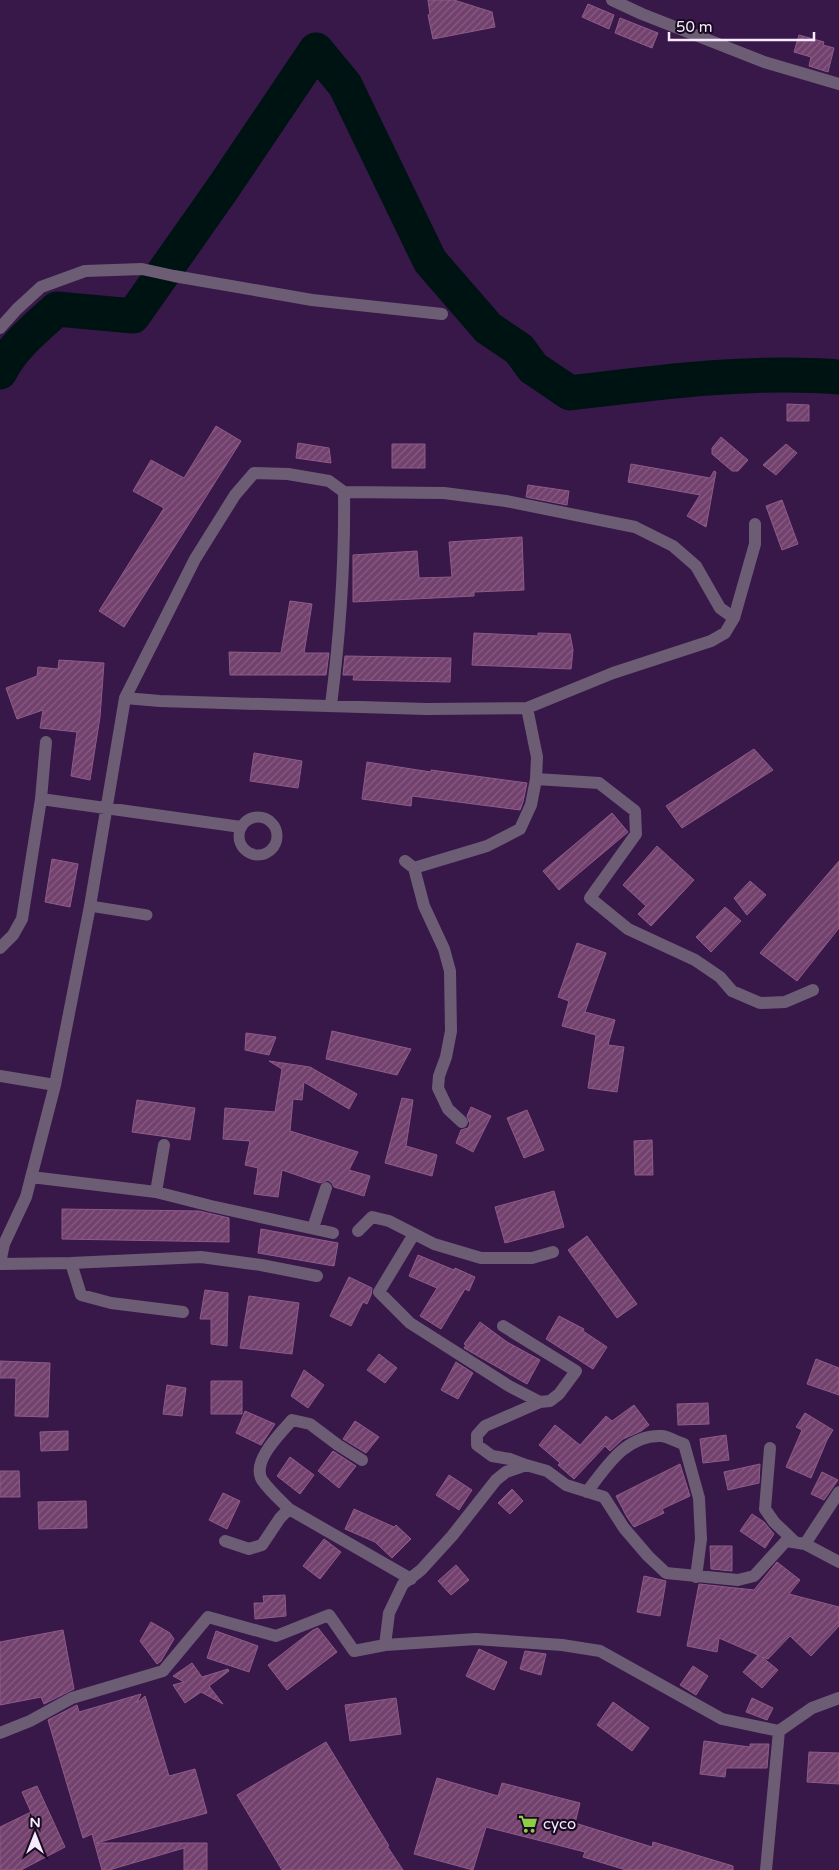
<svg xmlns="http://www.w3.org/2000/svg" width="839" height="1870" viewBox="0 0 839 1870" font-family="'Varela Round',sans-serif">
<defs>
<pattern id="building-hatch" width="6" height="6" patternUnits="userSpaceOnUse" patternTransform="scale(1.25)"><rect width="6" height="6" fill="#72416d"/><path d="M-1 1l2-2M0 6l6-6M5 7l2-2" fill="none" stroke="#875d83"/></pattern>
</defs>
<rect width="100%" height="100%" fill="#381849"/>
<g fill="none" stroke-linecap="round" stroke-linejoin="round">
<path stroke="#001313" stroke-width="35" d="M 0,372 C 12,347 36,328 57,309 L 133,316 L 223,188 L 316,50 L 345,85 L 430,261 L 488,328 L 519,349 L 533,368 L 570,393 C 660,382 749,370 839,377"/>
</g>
<path fill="url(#building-hatch)" stroke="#8e5b88" d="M 428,0 L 454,0 L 492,12 L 495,27 L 433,39 L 428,15 L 430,14 Z
M 588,4 L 614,15 L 609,29 L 582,17 Z
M 620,18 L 658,33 L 652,48 L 615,33 Z
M 799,35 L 824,42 L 823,45 L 834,48 L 828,72 L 809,66 L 811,57 L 794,52 Z
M 787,404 L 809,405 L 809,421 L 787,421 Z
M 216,426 L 241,441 L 124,627 L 99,611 L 164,508 L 133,491 L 151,460 L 184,478 Z
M 721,437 L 748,460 L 738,471 L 732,471 L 712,454 L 712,448 Z
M 298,443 L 329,448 L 331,463 L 296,458 Z
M 392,444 L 425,444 L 425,468 L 392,468 Z
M 786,444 L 797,453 L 776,475 L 763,465 Z
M 631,464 L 710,478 L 714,471 L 716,472 L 706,527 L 687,516 L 700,495 L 628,482 Z
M 528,485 L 569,491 L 567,505 L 526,497 Z
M 782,500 L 798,544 L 782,550 L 766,506 Z
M 522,537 L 524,590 L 474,592 L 474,596 L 353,602 L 353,555 L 417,551 L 419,578 L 452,577 L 449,542 Z
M 290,601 L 312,604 L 304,653 L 329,653 L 326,675 L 230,675 L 229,652 L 281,653 Z
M 474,633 L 538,636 L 538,633 L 570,634 L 573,650 L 571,669 L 472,665 Z
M 345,656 L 451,658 L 450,682 L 353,680 L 354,675 L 343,675 Z
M 59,660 L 104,663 L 100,717 L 90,780 L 71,776 L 77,732 L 40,728 L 43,710 L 17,719 L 6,688 L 37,676 L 38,667 L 58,669 Z
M 754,749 L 773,770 L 682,828 L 666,806 Z
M 254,753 L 302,761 L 298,788 L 250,781 Z
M 367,762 L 431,772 L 431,770 L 527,783 L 523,802 L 520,810 L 412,796 L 411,806 L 362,799 Z
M 612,813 L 628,832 L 559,890 L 543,871 Z
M 657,846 L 694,880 L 651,926 L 638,914 L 646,906 L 623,885 Z
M 52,859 L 78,864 L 70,907 L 45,902 Z
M 839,861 L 839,928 L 797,981 L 760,953 Z
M 750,881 L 766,895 L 747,915 L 734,898 Z
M 725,907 L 741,921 L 711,952 L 696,937 Z
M 577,943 L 606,953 L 585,1012 L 615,1020 L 608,1045 L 624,1047 L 617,1092 L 588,1088 L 596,1035 L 562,1026 L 569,1001 L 558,997 Z
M 332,1031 L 411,1049 L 397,1075 L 326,1059 Z
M 246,1033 L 276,1037 L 269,1055 L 245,1050 Z
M 269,1061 L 310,1067 L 357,1094 L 349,1109 L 304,1082 L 302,1100 L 293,1099 L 290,1131 L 358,1152 L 349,1170 L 370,1176 L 364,1196 L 334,1187 L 332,1183 L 328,1180 L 320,1183 L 282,1170 L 278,1197 L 254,1194 L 258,1168 L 245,1165 L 250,1141 L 223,1139 L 225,1108 L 275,1112 L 282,1069 Z
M 402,1098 L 413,1100 L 406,1146 L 437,1155 L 432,1176 L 385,1163 Z
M 137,1100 L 195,1108 L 190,1140 L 132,1132 Z
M 471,1107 L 491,1116 L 473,1152 L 456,1143 L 461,1130 L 468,1128 L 470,1124 L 467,1116 Z
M 527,1110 L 544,1150 L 524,1158 L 507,1118 Z
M 652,1140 L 653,1175 L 635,1175 L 634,1141 Z
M 554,1191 L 564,1227 L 505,1243 L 495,1207 Z
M 62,1209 L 199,1211 L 229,1218 L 229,1242 L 62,1239 Z
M 261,1229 L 338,1243 L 334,1266 L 258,1253 Z
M 587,1236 L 637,1304 L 617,1318 L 568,1250 Z
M 418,1255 L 454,1270 L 455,1268 L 475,1277 L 469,1291 L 465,1289 L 441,1329 L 420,1316 L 437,1288 L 409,1276 Z
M 349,1277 L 372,1288 L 371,1295 L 367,1304 L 363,1302 L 351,1326 L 330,1316 Z
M 205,1290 L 228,1293 L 227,1346 L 211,1344 L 211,1319 L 200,1319 Z
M 249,1296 L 299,1303 L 292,1354 L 240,1348 Z
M 559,1316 L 584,1329 L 583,1331 L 607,1347 L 593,1369 L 546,1339 Z
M 480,1322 L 507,1342 L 540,1360 L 527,1384 L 464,1348 L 466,1345 L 464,1344 Z
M 379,1354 L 397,1368 L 385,1383 L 367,1370 Z
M 816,1359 L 839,1368 L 839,1395 L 807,1384 Z
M 0,1361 L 50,1363 L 48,1417 L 15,1416 L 16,1378 L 0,1378 Z
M 456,1362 L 473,1373 L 458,1399 L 441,1390 Z
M 304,1370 L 324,1385 L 308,1408 L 291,1396 Z
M 211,1381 L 242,1381 L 242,1414 L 211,1414 Z
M 167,1385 L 186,1388 L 182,1416 L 163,1414 Z
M 708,1403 L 709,1424 L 678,1425 L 677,1404 Z
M 634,1405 L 649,1425 L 641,1431 L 623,1439 L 610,1451 L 605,1446 L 574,1479 L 558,1465 L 560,1463 L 539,1445 L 555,1425 L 580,1445 L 606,1416 L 612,1421 Z
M 245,1411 L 275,1424 L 261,1445 L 236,1433 Z
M 805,1413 L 833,1430 L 827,1440 L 811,1478 L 786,1467 L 802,1430 L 796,1427 Z
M 355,1421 L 379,1437 L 366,1453 L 343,1439 Z
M 68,1431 L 68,1450 L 41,1451 L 40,1432 Z
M 726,1435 L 729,1460 L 703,1463 L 700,1439 Z
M 333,1451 L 356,1466 L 339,1488 L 318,1471 Z
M 290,1457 L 314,1475 L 300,1494 L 277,1476 Z
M 680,1464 L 690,1496 L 662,1509 L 664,1513 L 634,1527 L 627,1517 L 616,1496 Z
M 760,1464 L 759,1483 L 728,1490 L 724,1472 Z
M 0,1471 L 19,1471 L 20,1497 L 0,1497 Z
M 822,1472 L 838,1480 L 824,1500 L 811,1494 Z
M 449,1475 L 472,1490 L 459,1510 L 436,1495 Z
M 512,1489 L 523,1501 L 510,1514 L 498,1503 Z
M 223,1493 L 240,1501 L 227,1529 L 209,1520 Z
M 86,1501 L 87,1528 L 39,1529 L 38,1502 Z
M 354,1509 L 394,1527 L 396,1525 L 411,1539 L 392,1558 L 375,1542 L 345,1529 Z
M 752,1514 L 764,1522 L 774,1534 L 765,1548 L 740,1531 Z
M 324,1539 L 341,1552 L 320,1579 L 303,1566 Z
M 710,1546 L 732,1546 L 732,1571 L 711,1569 Z
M 777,1562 L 800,1580 L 789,1594 L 839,1607 L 839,1626 L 811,1656 L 790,1636 L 768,1659 L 762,1657 L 778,1670 L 762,1688 L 743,1672 L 758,1655 L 719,1638 L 717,1652 L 687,1646 L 699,1584 L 754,1590 Z
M 456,1565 L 469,1580 L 451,1595 L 438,1581 Z
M 644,1576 L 666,1581 L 660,1616 L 637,1612 Z
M 285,1595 L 286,1616 L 255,1619 L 254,1603 L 264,1603 L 263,1596 Z
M 151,1622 L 170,1633 L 174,1639 L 161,1661 L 157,1664 L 140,1641 Z
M 318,1628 L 337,1652 L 287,1690 L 268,1665 L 313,1630 Z
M 63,1630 L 74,1689 L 44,1704 L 41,1697 L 0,1705 L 0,1642 Z
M 216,1631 L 258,1646 L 249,1672 L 207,1658 Z
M 479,1649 L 507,1662 L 494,1690 L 466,1676 Z
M 525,1651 L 546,1654 L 541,1675 L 520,1669 Z
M 192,1663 L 202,1677 L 228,1669 L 229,1671 L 209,1686 L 223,1704 L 201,1692 L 185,1703 L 173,1685 L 184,1682 L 173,1676 Z
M 693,1666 L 708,1676 L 696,1695 L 680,1685 Z
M 141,1694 L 137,1703 L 145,1696 L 169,1776 L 195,1769 L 207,1813 L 96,1843 L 207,1843 L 207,1870 L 184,1870 L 184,1848 L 109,1870 L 102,1870 L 92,1834 L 83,1838 L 48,1720 L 77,1705 L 79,1712 Z
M 396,1698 L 401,1734 L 350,1741 L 345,1705 Z
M 752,1698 L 773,1708 L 767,1720 L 746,1712 Z
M 613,1702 L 649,1728 L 632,1751 L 597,1725 Z
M 704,1741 L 750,1747 L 750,1744 L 769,1744 L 767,1768 L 726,1768 L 725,1777 L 700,1774 Z
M 326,1742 L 389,1846 L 387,1846 L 403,1870 L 282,1870 L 237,1795 Z
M 809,1752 L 839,1753 L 839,1784 L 807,1782 Z
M 437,1778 L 498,1796 L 502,1783 L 580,1803 L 575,1823 L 652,1847 L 653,1842 L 733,1866 L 733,1870 L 626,1870 L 583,1857 L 585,1852 L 486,1827 L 473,1870 L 414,1854 Z
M 37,1786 L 65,1847 L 21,1870 L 0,1870 L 0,1827 L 31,1812 L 22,1792 Z"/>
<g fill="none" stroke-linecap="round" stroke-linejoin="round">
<path stroke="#6c5d75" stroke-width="11" d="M239 836a19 19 0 1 1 38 0a19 19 0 1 1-38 0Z
M 90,906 L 147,915"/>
<path stroke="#6c5d75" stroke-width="12" d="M 0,328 L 17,309 L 41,287 L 85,271 L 142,269 L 174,276 L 312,300 L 442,314
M 344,492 L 444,493 L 506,501 L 635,527 L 673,546 L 696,566 L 720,608 L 734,618
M 125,698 L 160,701 L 426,709 L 527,708 L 613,673 L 711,641 L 725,633 L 734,618 L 755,544 L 755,524
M 536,779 L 599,783 L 635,811 L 636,834 L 590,898 L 628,929 L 695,960 L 720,977 L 732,991 L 760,1003 L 785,1002 L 813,990
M 41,799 L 241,827
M 405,861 L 414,868 L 424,906 L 444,949 L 450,971 L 451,1031 L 446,1057 L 439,1076 L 438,1088 L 448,1109 L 462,1122
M 414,868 L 487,846 L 520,829 L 531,805 L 536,779 L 537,757 L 527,708
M 0,948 L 13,935 L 22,919 L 41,799 L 46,742
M 0,1076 L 55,1085
M 31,1177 L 156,1192 L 164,1145
M 156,1192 L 211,1206 L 333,1233
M 313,1228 L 326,1188
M 358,1231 L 372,1217 L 389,1221 L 434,1244 L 481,1258 L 532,1258 L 553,1252
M 414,1234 L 379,1292 L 410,1323 L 509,1386 L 540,1402 L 550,1401 L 559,1394 L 576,1371 L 503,1326
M 0,1263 L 4,1244 L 26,1197 L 55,1085 L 90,906 L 125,698 L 195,559 L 235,495 L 254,473 L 288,474 L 329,481 L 344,492 C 345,563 340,634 331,705
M 71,1263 L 81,1295 L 111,1303 L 183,1312
M 0,1264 L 71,1263 L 201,1257 L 261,1265 L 317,1276
M 770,1448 L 765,1509 L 774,1522 L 795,1542
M 526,1465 L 510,1459 L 492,1456 L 477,1445 L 477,1435 L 485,1426 L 540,1402
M 587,1492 C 606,1467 626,1434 662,1436 C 669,1437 677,1442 684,1444 L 699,1498 L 701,1539 L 696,1577
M 289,1509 C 280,1500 269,1490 262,1480 C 251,1461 281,1433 292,1420 L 310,1424 L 338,1445 L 362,1460
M 225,1541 L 249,1549 L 262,1545 L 280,1518 L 289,1509 L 411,1579
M 805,1544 L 839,1492
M 385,1645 L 389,1613 L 403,1584 L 421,1570 L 452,1536 L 496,1480 L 506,1472 L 526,1465 L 547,1471 L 566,1485 L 604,1497 L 624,1528 L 648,1556 L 666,1573 L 738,1580 L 754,1576 L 786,1541 L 805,1544 L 839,1562
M 0,1733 L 30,1721 L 72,1698 L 163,1671 L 208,1617 L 276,1636 L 329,1615 L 354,1651 L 385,1645 L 476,1639 L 562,1645 L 600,1651 L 722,1719 L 779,1731
M 766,1870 L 779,1731 L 812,1708 L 839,1698"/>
<path stroke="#6c5d75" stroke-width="12" d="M 612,0 L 642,14 L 764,62 L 839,84"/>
</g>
<defs>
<g id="supermarket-bare" transform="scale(1.5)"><path d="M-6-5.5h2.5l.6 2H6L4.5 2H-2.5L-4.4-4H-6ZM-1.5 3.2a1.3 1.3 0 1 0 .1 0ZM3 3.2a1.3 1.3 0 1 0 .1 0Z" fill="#8dce45" stroke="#180b21" stroke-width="2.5" paint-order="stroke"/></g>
</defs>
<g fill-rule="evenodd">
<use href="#supermarket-bare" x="528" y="1824"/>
</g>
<g text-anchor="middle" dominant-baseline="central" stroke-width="4.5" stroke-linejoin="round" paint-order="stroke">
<g font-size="15" fill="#f6ebfe" stroke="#180b21" text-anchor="start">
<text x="543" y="1824">cyco</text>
</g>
</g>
<g transform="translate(35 1835)" stroke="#180b21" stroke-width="4" paint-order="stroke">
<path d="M0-4L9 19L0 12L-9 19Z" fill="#f6ebfe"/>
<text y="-8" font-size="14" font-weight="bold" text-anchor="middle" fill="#f6ebfe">N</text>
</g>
<path d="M669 32v8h145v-8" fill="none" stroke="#f6ebfe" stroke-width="2.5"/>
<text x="676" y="32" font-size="15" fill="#f6ebfe" stroke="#180b21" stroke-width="4" paint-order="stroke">50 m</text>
</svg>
